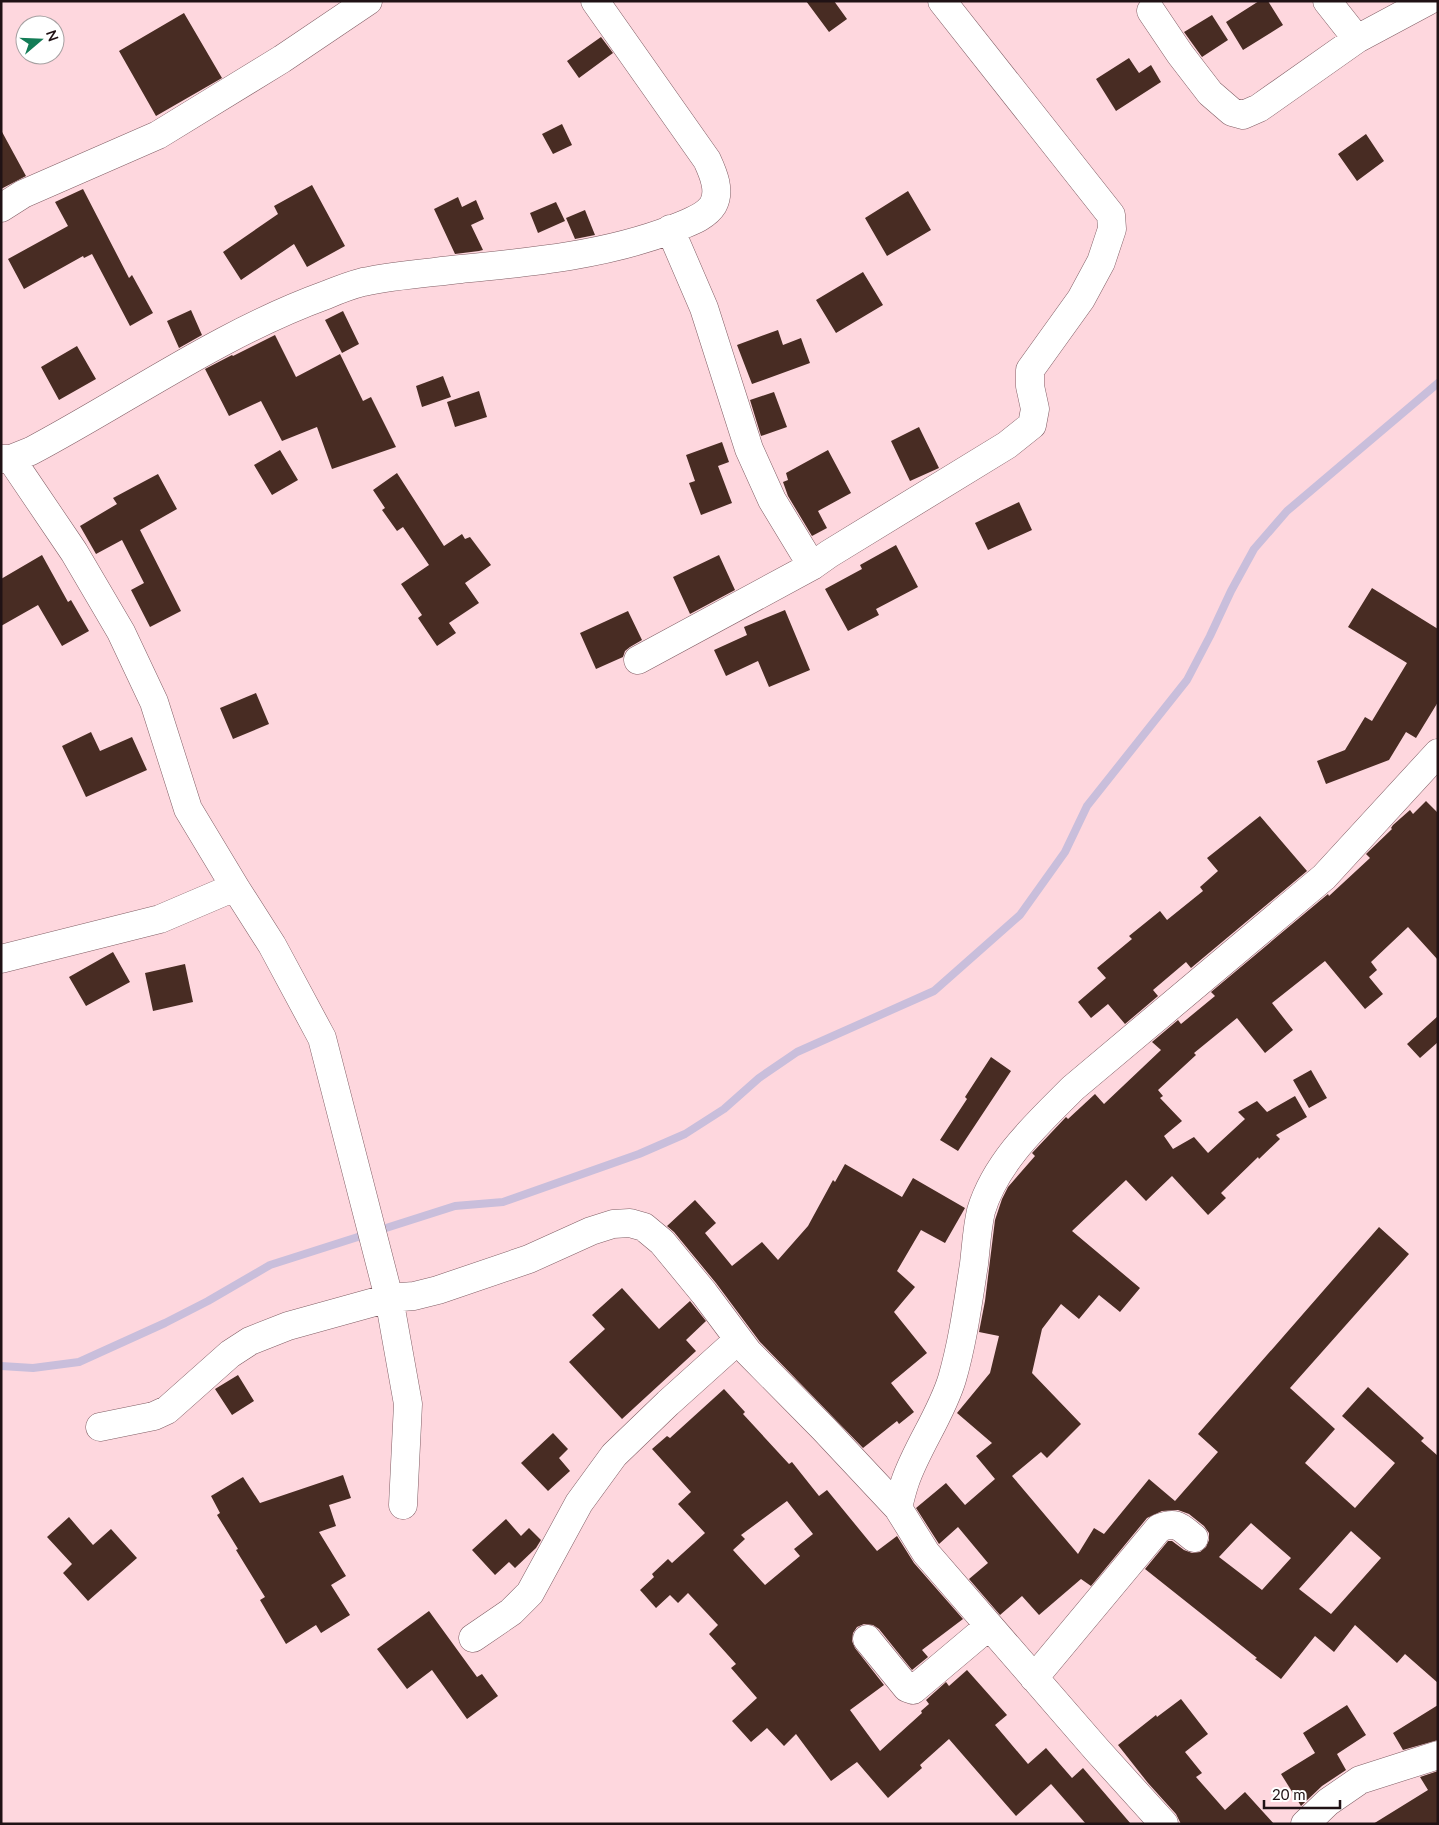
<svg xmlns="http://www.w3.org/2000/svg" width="1439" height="1825" viewBox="0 0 1439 1825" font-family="Lato,sans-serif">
<rect width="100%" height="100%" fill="#fed7de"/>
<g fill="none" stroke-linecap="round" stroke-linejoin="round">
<path stroke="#c9bedb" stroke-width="8" d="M 1,1366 L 33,1368 L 79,1362 L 165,1323 L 208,1301 L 270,1265 L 455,1206 L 503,1202 L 639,1154 L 685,1134 L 724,1109 L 759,1078 L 797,1052 L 934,991 L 1020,915 L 1065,852 L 1087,806 L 1187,680 L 1210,636 L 1231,591 L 1254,549 L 1287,511 L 1438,383"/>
</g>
<path fill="#482c23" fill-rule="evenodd" d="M 806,1 L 834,1 L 847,19 L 829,32 Z
M 1259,1 L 1268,1 L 1283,25 L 1243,50 L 1226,22 Z
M 184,13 L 222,78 L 156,116 L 119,51 Z
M 1212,15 L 1228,40 L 1202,57 L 1184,32 Z
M 601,37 L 613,53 L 579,78 L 567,61 Z
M 1129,58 L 1139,73 L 1151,65 L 1161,82 L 1116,111 L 1096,79 Z
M 562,124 L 572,145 L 553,154 L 542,134 Z
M 1,130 L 26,176 L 1,189 Z
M 1366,134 L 1384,161 L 1357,181 L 1338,154 Z
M 312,185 L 345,246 L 307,267 L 294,244 L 241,280 L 223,252 L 278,214 L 274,206 Z
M 83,189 L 129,278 L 132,275 L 153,313 L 130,326 L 92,254 L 84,258 L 83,256 L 24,289 L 8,259 L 68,226 L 55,202 Z
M 908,191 L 931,230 L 887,256 L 865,218 Z
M 458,197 L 462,207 L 476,200 L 484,219 L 471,225 L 483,250 L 479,251 L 455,254 L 434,209 Z
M 556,202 L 565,221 L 538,233 L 530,213 Z
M 585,210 L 595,235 L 575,239 L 566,218 Z
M 863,272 L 883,305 L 836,333 L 816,300 Z
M 191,310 L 202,335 L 179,348 L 167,321 Z
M 343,311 L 359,344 L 342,353 L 325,320 Z
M 778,330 L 783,345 L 801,338 L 810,363 L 752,384 L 737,345 Z
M 275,335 L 296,377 L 340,354 L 363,401 L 371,397 L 396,447 L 332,469 L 317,427 L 282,441 L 261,401 L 229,416 L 205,369 L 232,355 L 233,356 Z
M 77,346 L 96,379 L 59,400 L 41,367 Z
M 443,376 L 451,397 L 422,407 L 416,386 Z
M 479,391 L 487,417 L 455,427 L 447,402 Z
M 774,392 L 787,427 L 761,436 L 750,400 Z
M 919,427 L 939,468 L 910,481 L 891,441 Z
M 722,442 L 729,462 L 718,466 L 732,503 L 701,515 L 689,483 L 695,481 L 686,455 Z
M 280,450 L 298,480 L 272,495 L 254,465 Z
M 828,450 L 851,493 L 818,511 L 827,528 L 812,536 L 788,496 L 783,482 L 788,480 L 786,473 Z
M 397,473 L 444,546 L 462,534 L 465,539 L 470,537 L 491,565 L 465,583 L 479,603 L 449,623 L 456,633 L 437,646 L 418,618 L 422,615 L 401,584 L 429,565 L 403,527 L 397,531 L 382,510 L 385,508 L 373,490 Z
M 158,474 L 177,509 L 140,530 L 181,611 L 150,627 L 131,590 L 144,583 L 122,540 L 96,554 L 80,526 L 117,504 L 113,498 Z
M 1019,502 L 1032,530 L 988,550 L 975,523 Z
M 896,545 L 918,587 L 876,609 L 879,615 L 848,631 L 825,589 L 862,569 L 860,565 Z
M 42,555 L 68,602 L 71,600 L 89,631 L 62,646 L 38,605 L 1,626 L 1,579 Z
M 719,555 L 735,590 L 690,614 L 673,577 Z
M 1372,588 L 1438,629 L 1438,702 L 1416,738 L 1406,732 L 1389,760 L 1326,784 L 1317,761 L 1345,750 L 1365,717 L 1372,721 L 1407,663 L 1348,627 Z
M 785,610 L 810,670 L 769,687 L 758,661 L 726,676 L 714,650 L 747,635 L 744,627 Z
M 628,611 L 642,640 L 630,647 L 625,651 L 623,657 L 596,669 L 580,633 Z
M 256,693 L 269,724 L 233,739 L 220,708 Z
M 91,732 L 100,751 L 132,737 L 147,770 L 86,797 L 62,746 Z
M 1426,801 L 1438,813 L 1438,960 L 1408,927 L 1371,962 L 1377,970 L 1369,977 L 1383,994 L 1365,1009 L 1325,961 L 1272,1003 L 1293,1030 L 1265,1053 L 1237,1018 L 1194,1053 L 1196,1055 L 1158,1090 L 1163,1096 L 1160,1098 L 1182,1121 L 1164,1136 L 1173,1149 L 1194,1137 L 1208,1153 L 1245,1119 L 1238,1112 L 1257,1101 L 1267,1112 L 1295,1096 L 1307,1117 L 1276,1135 L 1280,1139 L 1259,1159 L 1258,1157 L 1221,1193 L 1226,1198 L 1208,1215 L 1172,1176 L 1146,1201 L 1126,1180 L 1072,1231 L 1140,1288 L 1120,1312 L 1099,1295 L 1079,1319 L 1061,1304 L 1042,1329 L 1032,1373 L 1081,1424 L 1047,1458 L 1041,1452 L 1012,1476 L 1078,1554 L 1094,1528 L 1104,1534 L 1149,1479 L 1175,1501 L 1218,1452 L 1198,1434 L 1379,1227 L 1409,1254 L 1290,1388 L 1335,1429 L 1305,1463 L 1355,1508 L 1395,1463 L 1342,1416 L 1368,1387 L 1424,1438 L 1421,1441 L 1438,1456 L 1438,1683 L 1405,1654 L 1397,1663 L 1355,1625 L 1334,1652 L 1315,1636 L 1281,1679 L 1255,1659 L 1257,1658 L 1145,1569 L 1168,1541 L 1172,1541 L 1184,1550 L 1192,1553 L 1200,1552 L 1206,1547 L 1209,1540 L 1209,1533 L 1204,1526 L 1189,1514 L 1178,1510 L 1162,1511 L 1147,1518 L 1091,1586 L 1081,1579 L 1039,1615 L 1022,1596 L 1000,1615 L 969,1579 L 988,1563 L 958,1527 L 939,1544 L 916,1508 L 946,1483 L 965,1505 L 995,1479 L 976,1456 L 992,1443 L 957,1413 L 990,1373 L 999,1336 L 979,1332 L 985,1301 L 995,1220 L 1002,1199 L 1008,1187 L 1035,1156 L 1032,1153 L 1066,1117 L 1068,1119 L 1095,1094 L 1104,1104 L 1161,1050 L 1152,1042 L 1178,1020 L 1181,1024 L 1215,996 L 1211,992 L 1328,894 L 1329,896 L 1370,858 L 1366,854 L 1392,829 L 1391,828 L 1393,825 L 1410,810 L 1413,814 ZM 1251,1523 L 1291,1558 L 1262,1590 L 1219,1557 ZM 1351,1531 L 1381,1558 L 1331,1614 L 1299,1589 Z
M 1260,816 L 1307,871 L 1191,968 L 1186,962 L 1153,990 L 1158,996 L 1125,1024 L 1108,1004 L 1091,1018 L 1078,1002 L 1106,978 L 1097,968 L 1132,939 L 1129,936 L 1160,911 L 1167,920 L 1203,891 L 1200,887 L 1218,871 L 1207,858 Z
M 113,952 L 130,982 L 86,1006 L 69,977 Z
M 185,964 L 193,1002 L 153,1011 L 145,973 Z
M 1438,1016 L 1438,1042 L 1420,1058 L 1407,1044 Z
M 991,1057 L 1011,1071 L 958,1151 L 940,1140 L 967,1099 L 965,1097 Z
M 1311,1070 L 1327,1098 L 1309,1108 L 1293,1080 Z
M 845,1164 L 902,1197 L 913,1178 L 965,1208 L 945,1243 L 921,1230 L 897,1271 L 915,1287 L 894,1312 L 927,1353 L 891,1383 L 914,1412 L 899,1424 L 897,1421 L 863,1448 L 760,1342 L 716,1283 L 674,1232 L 667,1226 L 695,1200 L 716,1223 L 705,1233 L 732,1266 L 762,1242 L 778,1260 L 808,1226 L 833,1180 L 835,1182 Z
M 622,1288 L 659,1329 L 690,1301 L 706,1321 L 686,1340 L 696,1351 L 622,1419 L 569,1362 L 605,1329 L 592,1315 Z
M 238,1375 L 254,1401 L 232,1415 L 215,1389 Z
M 724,1389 L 745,1412 L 743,1414 L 789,1464 L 792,1462 L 819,1496 L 827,1490 L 877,1551 L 897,1536 L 914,1563 L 963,1619 L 922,1650 L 928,1657 L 912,1670 L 879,1629 L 873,1625 L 864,1624 L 857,1627 L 853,1633 L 852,1641 L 855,1648 L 884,1685 L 850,1710 L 880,1751 L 922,1713 L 921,1711 L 929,1704 L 926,1700 L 946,1682 L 949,1686 L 967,1670 L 1007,1715 L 995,1725 L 1028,1764 L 1046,1748 L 1072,1778 L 1083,1768 L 1131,1824 L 1086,1824 L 1051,1784 L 1016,1816 L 949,1739 L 920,1765 L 922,1768 L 888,1798 L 857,1762 L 831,1781 L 796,1734 L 784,1746 L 767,1728 L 751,1742 L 732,1721 L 757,1698 L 731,1668 L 736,1664 L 709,1634 L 718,1625 L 688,1593 L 678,1603 L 670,1595 L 656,1608 L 640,1590 L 654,1577 L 652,1574 L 668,1559 L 672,1563 L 705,1533 L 678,1504 L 691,1492 L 652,1449 L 667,1436 L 670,1438 ZM 787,1501 L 813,1534 L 794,1549 L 800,1556 L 765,1585 L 733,1550 L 745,1539 L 741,1535 Z
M 553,1433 L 568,1449 L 559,1458 L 570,1471 L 548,1491 L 521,1463 Z
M 343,1475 L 351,1498 L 329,1505 L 336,1526 L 319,1532 L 346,1576 L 331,1585 L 350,1615 L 321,1633 L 316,1625 L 286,1644 L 260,1600 L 265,1597 L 236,1550 L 238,1549 L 217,1515 L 220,1513 L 211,1496 L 243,1477 L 260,1503 Z
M 69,1517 L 93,1545 L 111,1529 L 137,1558 L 88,1601 L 63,1573 L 72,1564 L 47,1537 Z
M 506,1519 L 521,1536 L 529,1528 L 541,1540 L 536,1548 L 515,1568 L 509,1562 L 495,1575 L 472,1550 Z
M 429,1611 L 477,1677 L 482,1674 L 498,1696 L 467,1719 L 432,1670 L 407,1689 L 377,1649 Z
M 1181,1699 L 1208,1734 L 1185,1752 L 1202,1773 L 1196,1777 L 1225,1810 L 1245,1792 L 1274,1824 L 1181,1824 L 1176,1814 L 1148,1783 L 1118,1745 L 1156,1715 L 1157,1717 Z
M 1347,1705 L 1366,1735 L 1337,1754 L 1346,1770 L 1322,1786 L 1301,1806 L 1281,1774 L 1315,1753 L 1303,1733 Z
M 1438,1705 L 1438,1740 L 1403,1750 L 1393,1733 Z
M 1438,1771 L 1438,1824 L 1373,1824 L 1428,1790 L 1420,1777 Z"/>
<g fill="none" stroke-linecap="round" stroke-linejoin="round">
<g stroke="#805e65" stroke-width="29">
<path id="minor" d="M 1327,1 L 1357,39
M 1151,11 L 1180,54 L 1210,93 L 1232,112 L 1243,115 L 1259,108 L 1357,39 L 1428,1
M 1,208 L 23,194 L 158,135 L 282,59 L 368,1
M 670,229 L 704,308 L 749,449 L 772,500 L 812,566
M 1,459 L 11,459 L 31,451 C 129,399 221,333 326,295 C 338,290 351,285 363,282 C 395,275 428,273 461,269 C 532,262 606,255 673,229 C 686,223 705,218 713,205 C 721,191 713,173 707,160 L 595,1
M 638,660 L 812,566 L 829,554 L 1007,445 L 1032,425 L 1035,409 L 1030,386 L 1030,370 L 1081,299 L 1101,262 L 1112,229 L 1111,215 L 942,1
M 235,887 L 272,945 L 322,1038 L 389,1298 L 408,1404 L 403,1505
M 1,959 L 160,919 L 235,887 L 188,809 L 154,702 L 121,632 L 74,552 L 11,459
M 100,1427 L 154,1416 L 167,1410 L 230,1354 L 250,1341 L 288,1326 L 389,1298 L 414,1296 L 438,1290 L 529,1259 L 591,1231 L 613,1224 L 630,1223 L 644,1227 L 662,1242 L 704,1293 L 748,1352 L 824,1429 L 898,1508
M 473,1638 L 511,1612 L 530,1593 L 579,1503 L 614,1455 L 668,1403 L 738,1340
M 867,1639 L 907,1688 L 913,1690 L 989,1626
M 1034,1678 L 1159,1528 C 1177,1521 1180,1527 1194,1538
M 1164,1824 L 1097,1750 L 926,1553 L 898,1508 C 900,1499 902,1491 905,1482 C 917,1447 941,1415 952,1379 C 963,1341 968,1302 974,1264 C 976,1247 977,1228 981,1211 C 996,1161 1038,1123 1073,1088 L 1324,877 L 1438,753
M 1305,1824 L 1328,1802 L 1360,1780 L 1438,1755"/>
</g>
<use href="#minor" stroke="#fff" stroke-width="28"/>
</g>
<rect width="1439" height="1825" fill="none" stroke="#201215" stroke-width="5"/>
<g transform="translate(40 40) rotate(71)"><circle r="24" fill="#ffffff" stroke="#a6a0a1"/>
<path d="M0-4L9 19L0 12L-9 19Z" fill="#137c56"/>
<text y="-8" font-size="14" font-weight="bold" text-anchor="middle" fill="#201215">N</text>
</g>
<path d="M1264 1800v8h76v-8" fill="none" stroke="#201215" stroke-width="2.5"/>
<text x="1272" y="1800" font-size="15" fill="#201215" stroke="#ffffff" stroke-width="4" paint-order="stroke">20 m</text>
</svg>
